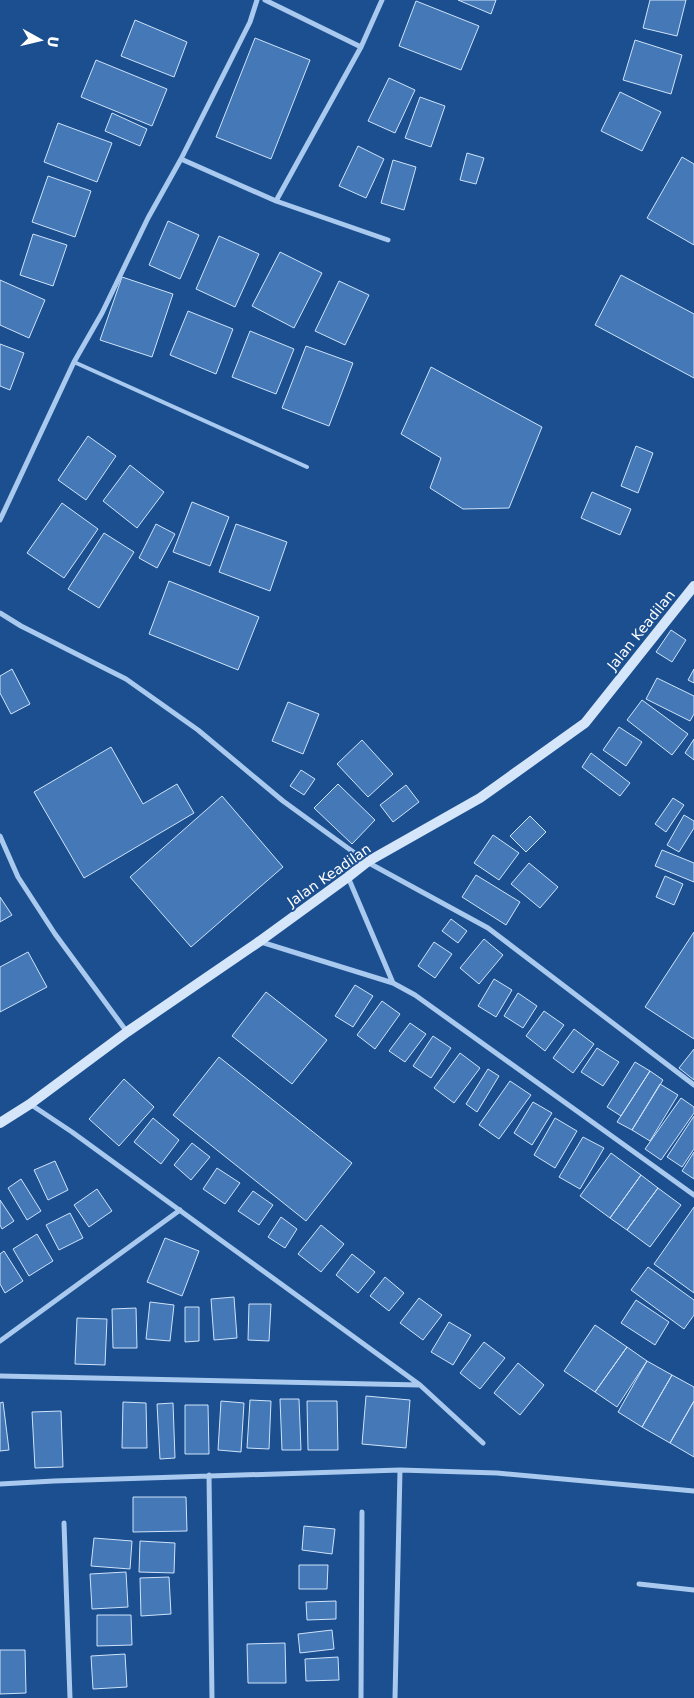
<svg xmlns="http://www.w3.org/2000/svg" width="694" height="1698" viewBox="0 0 694 1698" font-family="'DejaVu Sans',sans-serif">
<rect width="100%" height="100%" fill="#1b4f8f"/>
<path fill="#4478b7" stroke="#cfe3fa" d="M 458,0 L 496,0 L 491,14 Z
M 650,0 L 686,0 L 677,36 L 643,28 Z
M 416,1 L 479,26 L 461,70 L 399,46 Z
M 135,20 L 187,42 L 174,77 L 121,56 Z
M 255,38 L 310,60 L 271,159 L 216,137 Z
M 635,40 L 682,55 L 671,94 L 623,80 Z
M 96,60 L 167,89 L 152,126 L 81,97 Z
M 389,78 L 415,90 L 395,133 L 368,121 Z
M 620,92 L 661,112 L 642,151 L 601,131 Z
M 420,97 L 445,106 L 431,147 L 405,138 Z
M 112,113 L 147,129 L 140,146 L 105,131 Z
M 58,123 L 112,143 L 97,182 L 44,162 Z
M 358,146 L 384,159 L 366,198 L 339,186 Z
M 467,153 L 484,158 L 476,184 L 460,180 Z
M 682,157 L 694,164 L 694,245 L 647,218 Z
M 393,160 L 416,167 L 404,210 L 381,203 Z
M 48,176 L 91,191 L 75,237 L 32,222 Z
M 168,221 L 199,235 L 180,279 L 149,265 Z
M 33,234 L 67,245 L 53,286 L 20,275 Z
M 219,236 L 259,254 L 235,307 L 196,289 Z
M 280,252 L 322,273 L 294,328 L 252,306 Z
M 621,275 L 694,314 L 694,378 L 595,325 Z
M 122,277 L 173,294 L 152,357 L 100,340 Z
M 0,280 L 45,300 L 29,338 L 0,325 Z
M 339,281 L 369,295 L 345,345 L 315,331 Z
M 188,311 L 233,329 L 216,374 L 170,355 Z
M 250,331 L 294,349 L 276,394 L 232,377 Z
M 0,344 L 24,353 L 10,390 L 0,386 Z
M 306,346 L 353,363 L 329,426 L 282,408 Z
M 431,367 L 542,427 L 509,508 L 463,509 L 430,488 L 441,458 L 401,434 Z
M 88,436 L 116,456 L 86,500 L 58,480 Z
M 636,446 L 653,453 L 638,493 L 621,486 Z
M 130,465 L 164,492 L 137,528 L 103,501 Z
M 592,492 L 631,509 L 620,535 L 581,518 Z
M 192,502 L 229,517 L 210,566 L 173,552 Z
M 62,503 L 98,529 L 64,578 L 27,553 Z
M 156,524 L 175,534 L 157,568 L 139,558 Z
M 236,524 L 287,542 L 270,591 L 219,572 Z
M 104,533 L 134,552 L 99,608 L 68,589 Z
M 169,581 L 259,617 L 238,670 L 149,634 Z
M 671,630 L 686,640 L 672,662 L 656,652 Z
M 12,669 L 30,704 L 11,714 L 0,693 L 0,676 Z
M 694,669 L 694,683 L 688,680 Z
M 657,678 L 694,696 L 694,714 L 690,721 L 646,699 Z
M 642,700 L 688,734 L 672,755 L 627,720 Z
M 288,702 L 319,714 L 303,754 L 272,741 Z
M 619,727 L 642,742 L 626,766 L 603,750 Z
M 694,739 L 694,760 L 685,753 Z
M 362,740 L 393,774 L 368,797 L 337,764 Z
M 111,747 L 143,804 L 177,784 L 194,813 L 84,878 L 34,792 Z
M 591,753 L 630,783 L 620,796 L 582,767 Z
M 301,770 L 315,779 L 304,795 L 290,786 Z
M 338,784 L 375,820 L 352,844 L 314,808 Z
M 406,785 L 419,802 L 393,822 L 380,805 Z
M 222,796 L 283,867 L 191,947 L 130,877 Z
M 673,798 L 684,805 L 666,832 L 655,824 Z
M 684,815 L 694,821 L 694,828 L 679,852 L 667,845 Z
M 530,816 L 546,832 L 526,852 L 510,836 Z
M 493,835 L 519,853 L 499,880 L 474,863 Z
M 662,850 L 694,863 L 694,882 L 655,866 Z
M 529,863 L 558,887 L 540,908 L 511,884 Z
M 476,875 L 520,902 L 506,925 L 462,897 Z
M 665,876 L 683,884 L 674,905 L 656,897 Z
M 0,897 L 12,915 L 0,922 Z
M 451,919 L 467,931 L 458,943 L 442,931 Z
M 694,932 L 694,1039 L 645,1007 Z
M 484,939 L 503,955 L 479,984 L 460,968 Z
M 434,942 L 452,954 L 435,978 L 418,966 Z
M 28,952 L 47,987 L 0,1012 L 0,967 Z
M 494,979 L 512,990 L 496,1017 L 478,1006 Z
M 355,985 L 373,996 L 353,1027 L 335,1016 Z
M 266,992 L 327,1040 L 292,1084 L 232,1036 Z
M 518,993 L 537,1006 L 523,1028 L 504,1016 Z
M 382,1001 L 400,1014 L 375,1049 L 357,1035 Z
M 544,1011 L 564,1025 L 545,1051 L 526,1036 Z
M 410,1023 L 426,1034 L 405,1062 L 389,1051 Z
M 574,1029 L 594,1044 L 573,1073 L 553,1058 Z
M 433,1036 L 451,1048 L 431,1078 L 413,1066 Z
M 597,1048 L 619,1062 L 603,1086 L 581,1072 Z
M 694,1049 L 694,1080 L 679,1068 Z
M 460,1053 L 480,1068 L 454,1103 L 434,1088 Z
M 219,1057 L 352,1163 L 306,1221 L 173,1115 Z
M 635,1062 L 650,1071 L 621,1116 L 607,1107 Z
M 488,1069 L 499,1076 L 477,1112 L 466,1104 Z
M 650,1071 L 663,1080 L 632,1130 L 617,1122 Z
M 124,1079 L 154,1107 L 119,1146 L 89,1119 Z
M 510,1081 L 531,1095 L 499,1139 L 479,1125 Z
M 660,1084 L 678,1095 L 650,1141 L 632,1130 Z
M 681,1098 L 694,1107 L 694,1113 L 661,1160 L 645,1149 Z
M 533,1102 L 552,1113 L 532,1145 L 514,1133 Z
M 694,1116 L 694,1149 L 682,1167 L 667,1157 Z
M 153,1118 L 179,1140 L 161,1164 L 134,1142 Z
M 555,1118 L 577,1131 L 555,1168 L 534,1155 Z
M 583,1137 L 604,1148 L 580,1189 L 559,1177 Z
M 192,1143 L 210,1157 L 191,1180 L 174,1165 Z
M 694,1152 L 694,1179 L 682,1171 Z
M 611,1153 L 641,1175 L 610,1218 L 580,1196 Z
M 55,1161 L 68,1190 L 48,1200 L 34,1170 Z
M 217,1168 L 240,1183 L 225,1204 L 203,1189 Z
M 641,1175 L 658,1188 L 627,1230 L 610,1218 Z
M 21,1179 L 41,1211 L 27,1220 L 8,1188 Z
M 658,1188 L 681,1205 L 650,1247 L 627,1230 Z
M 97,1189 L 112,1211 L 89,1227 L 74,1205 Z
M 253,1191 L 273,1205 L 259,1225 L 238,1211 Z
M 0,1200 L 14,1221 L 2,1229 L 0,1225 Z
M 694,1207 L 694,1293 L 654,1264 Z
M 70,1213 L 83,1238 L 59,1250 L 46,1225 Z
M 281,1217 L 297,1229 L 285,1248 L 268,1237 Z
M 321,1225 L 344,1244 L 321,1272 L 298,1254 Z
M 37,1234 L 53,1261 L 29,1276 L 13,1249 Z
M 165,1238 L 199,1251 L 182,1296 L 147,1282 Z
M 4,1251 L 23,1281 L 5,1293 L 0,1284 L 0,1254 Z
M 352,1254 L 375,1272 L 358,1293 L 336,1275 Z
M 648,1267 L 694,1300 L 694,1315 L 684,1329 L 631,1290 Z
M 385,1277 L 404,1293 L 389,1311 L 370,1296 Z
M 234,1297 L 237,1338 L 214,1340 L 211,1299 Z
M 419,1298 L 442,1315 L 423,1340 L 400,1323 Z
M 636,1300 L 669,1322 L 655,1345 L 621,1323 Z
M 150,1302 L 174,1305 L 170,1341 L 146,1339 Z
M 249,1304 L 271,1304 L 269,1341 L 248,1340 Z
M 185,1307 L 199,1307 L 199,1341 L 185,1342 Z
M 136,1308 L 137,1348 L 113,1348 L 112,1309 Z
M 77,1318 L 107,1319 L 105,1365 L 75,1364 Z
M 449,1322 L 471,1335 L 453,1365 L 431,1352 Z
M 595,1325 L 627,1347 L 595,1392 L 564,1371 Z
M 484,1342 L 505,1358 L 480,1389 L 460,1373 Z
M 627,1347 L 647,1361 L 617,1407 L 595,1392 Z
M 647,1361 L 672,1375 L 642,1427 L 618,1412 Z
M 518,1363 L 544,1385 L 520,1415 L 494,1393 Z
M 672,1375 L 694,1387 L 694,1401 L 670,1443 L 642,1427 Z
M 366,1396 L 410,1400 L 406,1448 L 362,1444 Z
M 280,1399 L 299,1399 L 301,1450 L 282,1450 Z
M 250,1400 L 271,1401 L 269,1449 L 247,1448 Z
M 221,1401 L 244,1403 L 241,1452 L 218,1450 Z
M 307,1401 L 337,1401 L 338,1450 L 308,1450 Z
M 694,1401 L 694,1457 L 670,1443 Z
M 3,1402 L 9,1450 L 0,1451 L 0,1403 Z
M 123,1402 L 146,1403 L 147,1448 L 122,1448 Z
M 173,1403 L 175,1458 L 160,1459 L 157,1404 Z
M 185,1405 L 208,1405 L 209,1454 L 185,1454 Z
M 61,1411 L 63,1467 L 35,1468 L 32,1412 Z
M 133,1497 L 186,1497 L 187,1531 L 133,1532 Z
M 304,1526 L 335,1529 L 332,1554 L 302,1550 Z
M 94,1538 L 132,1541 L 130,1569 L 91,1566 Z
M 140,1541 L 175,1543 L 174,1573 L 139,1572 Z
M 299,1565 L 328,1565 L 327,1589 L 299,1589 Z
M 126,1572 L 128,1607 L 92,1609 L 90,1574 Z
M 169,1577 L 171,1614 L 141,1616 L 140,1578 Z
M 336,1601 L 336,1619 L 307,1620 L 306,1602 Z
M 97,1615 L 131,1615 L 132,1645 L 97,1646 Z
M 332,1630 L 334,1649 L 300,1653 L 298,1634 Z
M 285,1643 L 286,1683 L 248,1683 L 247,1644 Z
M 0,1650 L 25,1650 L 26,1693 L 0,1694 Z
M 125,1654 L 127,1687 L 93,1689 L 91,1656 Z
M 338,1657 L 339,1680 L 306,1681 L 305,1659 Z"/>
<g fill="none" stroke-linecap="round" stroke-linejoin="round">
<path stroke="#a9c9ee" stroke-width="4" d="M 74,362 L 307,467"/>
<path stroke="#a9c9ee" stroke-width="5" d="M 265,0 L 361,47
M 181,159 L 276,201 L 388,240
M 276,201 L 361,47 L 382,0
M 0,520 L 74,362 L 102,313 L 148,218 L 181,159 L 250,22 L 257,0
M 0,613 L 21,626 L 126,679 L 198,730 L 283,801 L 367,862 L 488,928 L 694,1085
M 0,836 L 18,877 L 55,934 L 127,1032
M 348,877 L 393,983
M 261,942 L 393,983 L 415,995 L 694,1195
M 30,1104 L 72,1132 L 420,1385 L 483,1443
M 0,1341 L 180,1210
M 0,1376 L 420,1385
M 209,1475 L 212,1698
M 0,1484 L 54,1481 L 400,1470 L 497,1473 L 694,1491
M 64,1523 L 70,1698
M 639,1584 L 694,1590
M 361,1698 L 362,1512
M 395,1698 L 400,1470"/>
<path stroke="#d6e6fa" stroke-width="10" d="M 0,1123 L 30,1104 L 127,1032 L 260,941 L 348,877 L 367,862 L 480,798 L 585,723 L 694,586"/>
</g>
<g text-anchor="middle" dominant-baseline="central" stroke-width="4" stroke-linejoin="round" paint-order="stroke">
<g font-size="14" fill="#fff" stroke="#1b4f8f">
<text transform="translate(641 630) rotate(-51)">Jalan Keadilan</text>
<text transform="translate(329 875) rotate(-35)">Jalan Keadilan</text>
</g>
</g>
<g transform="translate(40 40) rotate(98)" stroke="#1b4f8f" stroke-width="4" paint-order="stroke">
<path d="M0-4L9 19L0 12L-9 19Z" fill="#ffffff"/>
<text y="-8" font-size="14" font-weight="bold" text-anchor="middle" fill="#ffffff">U</text>
</g>
</svg>
